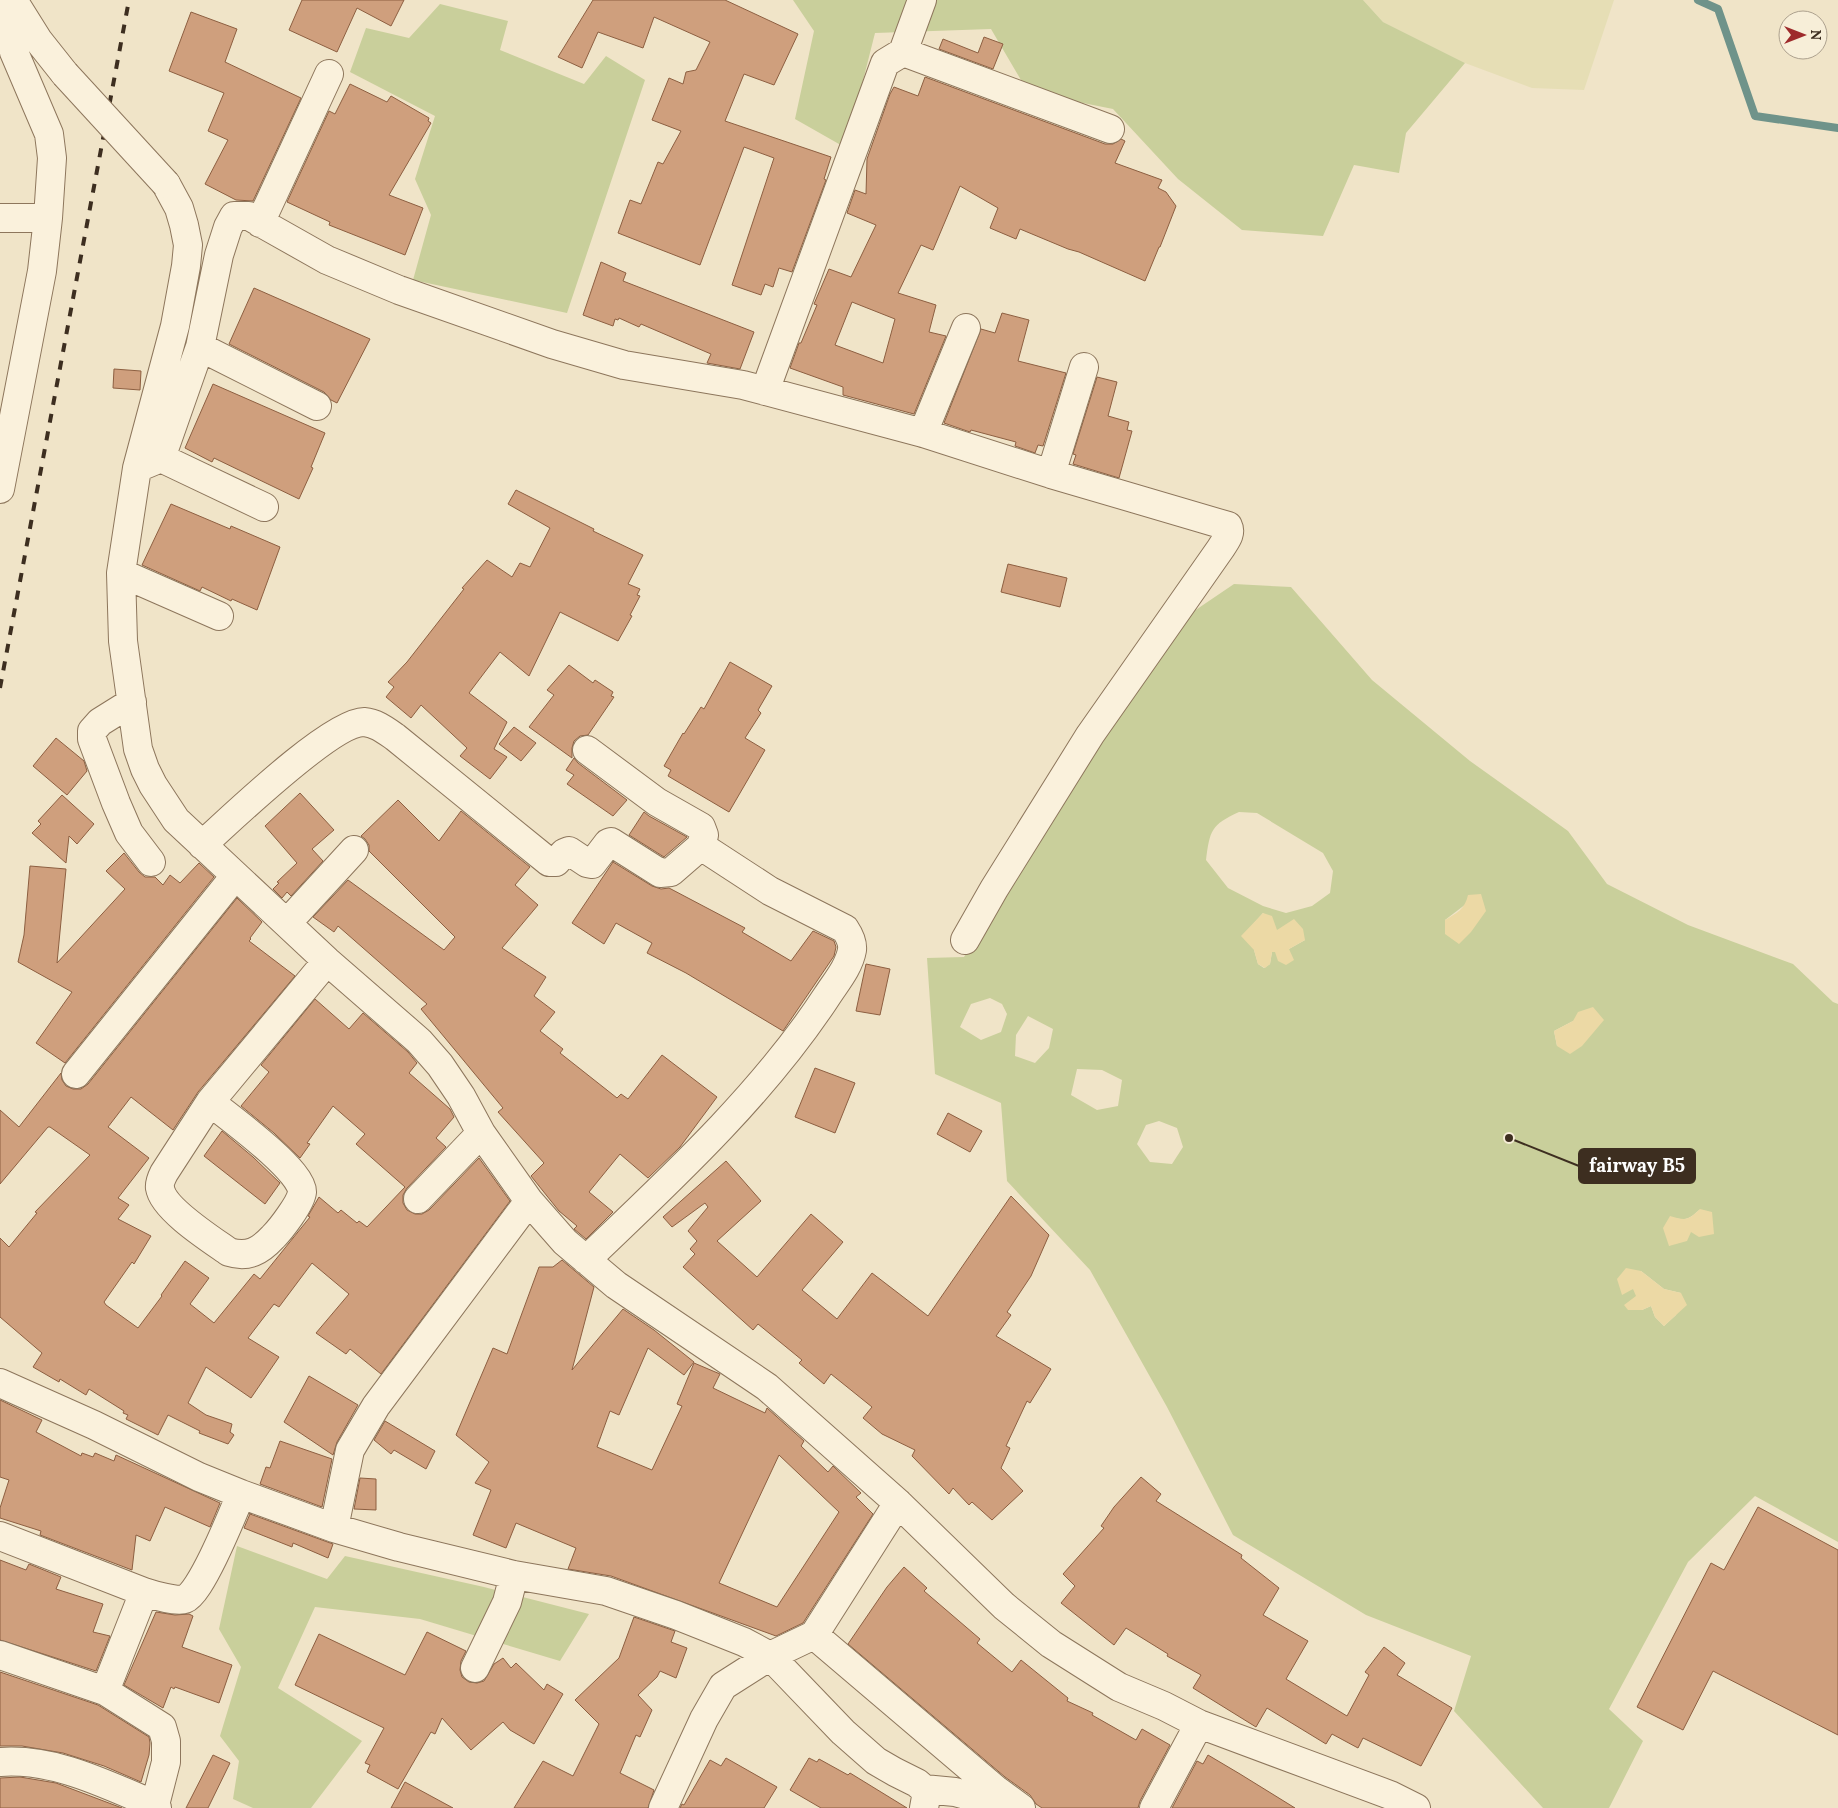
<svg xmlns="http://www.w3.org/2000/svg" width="1838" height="1808" viewBox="0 0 1838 1808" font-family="Lora,serif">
<rect width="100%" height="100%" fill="#f0e4c8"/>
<path fill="#e6deb5" d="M 1363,0 L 1614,0 L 1584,90 L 1532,88 L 1465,63 L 1383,22 Z"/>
<path fill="#c9cf9b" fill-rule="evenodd" d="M 793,0 L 1363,0 L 1383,22 L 1465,63 L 1406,133 L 1399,173 L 1354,165 L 1323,236 L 1242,230 L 1178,179 L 1113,109 L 1028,92 L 991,29 L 875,33 L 846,148 L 795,119 L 814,31 Z
M 440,4 L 508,21 L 500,50 L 584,84 L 606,56 L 645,80 L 567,313 L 413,280 L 431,215 L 415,179 L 435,116 L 350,72 L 366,28 L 409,38 Z
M 1234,584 L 1291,587 L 1372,680 L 1470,761 L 1568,831 L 1607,884 L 1688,925 L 1793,964 L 1833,1002 L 1838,1004 L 1838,1542 L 1755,1496 L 1688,1562 L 1609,1709 L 1643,1741 L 1609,1808 L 1543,1808 L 1454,1711 L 1471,1656 L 1366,1615 L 1233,1535 L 1167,1407 L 1090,1270 L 1007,1181 L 1001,1103 L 935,1074 L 927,958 L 964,957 L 1058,801 L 1175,624 ZM 1239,812 L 1257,813 L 1323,853 L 1333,871 L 1330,893 L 1312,906 L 1286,913 L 1263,906 L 1228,888 L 1206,860 C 1210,830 1211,825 1239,812 ZM 1466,904 L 1445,934 L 1445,920 ZM 1263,913 L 1276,930 L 1305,940 L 1289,949 L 1272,952 L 1270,964 L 1264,968 L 1258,964 L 1254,950 L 1254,923 ZM 990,998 L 1002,1004 L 1007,1014 L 1001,1032 L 981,1040 L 960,1027 L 971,1004 ZM 1028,1016 L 1053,1029 L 1049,1048 L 1035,1063 L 1015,1056 L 1016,1035 ZM 1573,1021 L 1557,1046 L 1554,1031 ZM 1077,1069 L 1102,1070 L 1122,1080 L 1118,1106 L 1097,1110 L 1071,1095 ZM 1159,1121 L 1177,1128 L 1183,1147 L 1172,1164 L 1150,1162 L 1137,1144 L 1146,1125 ZM 1700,1209 L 1669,1246 L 1670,1217 C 1687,1221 1688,1220 1700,1209 ZM 1641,1271 L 1664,1289 L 1681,1293 L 1676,1315 L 1664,1326 L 1655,1317 L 1651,1306 L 1642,1310 L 1634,1289 Z
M 237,1546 L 327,1579 L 345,1556 L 484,1587 L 589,1614 L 560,1661 L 420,1619 L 315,1607 L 278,1688 L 362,1741 L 311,1808 L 253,1808 L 233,1799 L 239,1761 L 220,1736 L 241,1667 L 219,1629 Z"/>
<path fill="#ecd9a5" d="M 1481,894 L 1486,911 L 1471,932 L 1459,944 L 1445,934 L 1445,920 C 1457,913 1465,909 1468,895 Z
M 1263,913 L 1272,916 L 1277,930 L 1294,919 L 1303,929 L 1305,940 L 1289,949 L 1294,960 L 1286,965 L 1278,961 L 1275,952 L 1272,952 L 1270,964 L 1265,968 L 1258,964 L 1254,950 L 1241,936 Z
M 1593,1007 L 1604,1020 L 1582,1046 L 1570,1054 L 1557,1046 L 1554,1031 L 1573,1021 L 1578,1012 Z
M 1700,1209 L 1712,1212 L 1714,1234 L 1699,1237 L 1691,1232 L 1687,1241 L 1669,1246 L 1663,1228 L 1670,1216 C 1687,1221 1688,1220 1700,1209 Z
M 1626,1268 L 1641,1271 L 1664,1289 L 1681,1293 L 1687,1305 L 1664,1326 L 1655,1317 L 1651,1306 L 1642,1310 L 1628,1310 L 1624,1305 L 1636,1296 L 1633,1289 L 1622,1295 L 1617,1279 Z"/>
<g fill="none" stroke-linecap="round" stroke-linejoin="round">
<path stroke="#6f938a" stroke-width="8" d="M 1698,0 L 1718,9 L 1755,116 L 1838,128"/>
</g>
<path fill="#cf9f7d" stroke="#8d5f41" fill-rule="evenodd" d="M 302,0 L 404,0 L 391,26 L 357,8 L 337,52 L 289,30 Z
M 593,0 L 725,0 L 798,34 L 774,85 L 744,74 L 725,121 L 831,157 L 824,179 L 826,180 L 792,272 L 779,268 L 773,287 L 765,284 L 761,295 L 732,285 L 774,158 L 744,147 L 700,265 L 618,233 L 630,200 L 641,204 L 658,162 L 663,164 L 681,131 L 652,120 L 669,78 L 683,84 L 686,72 L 696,70 L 710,42 L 654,17 L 643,48 L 598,32 L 582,68 L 558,57 Z
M 191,12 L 237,29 L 225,62 L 301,98 L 253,201 L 236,200 L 205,184 L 228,140 L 208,131 L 224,93 L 169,71 Z
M 984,37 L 1003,44 L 993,69 L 939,49 L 943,39 L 978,53 Z
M 925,77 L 1105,144 L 1113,144 L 1121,139 L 1125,141 L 1115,163 L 1162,180 L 1158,188 L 1166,192 L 1176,206 L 1160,247 L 1159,247 L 1145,281 L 1079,252 L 1068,249 L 1020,229 L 1016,239 L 990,228 L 998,208 L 960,186 L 933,250 L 921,245 L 898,293 L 936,305 L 929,332 L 946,336 L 914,414 L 843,395 L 843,387 L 790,368 L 799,343 L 801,343 L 817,305 L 814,304 L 829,269 L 851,277 L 876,225 L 847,213 L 855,190 L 866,194 L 867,159 L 890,94 L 894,87 L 918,96 ZM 852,302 L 895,319 L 883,363 L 835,345 Z
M 350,84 L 387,102 L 391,96 L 429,118 L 428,121 L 431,123 L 389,195 L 423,208 L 405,255 L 329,225 L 330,222 L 287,202 L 329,111 L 335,114 Z
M 601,262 L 626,273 L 623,281 L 754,332 L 740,369 L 707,363 L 711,354 L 641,324 L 639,327 L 619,318 L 618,320 L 615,319 L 613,326 L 583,315 Z
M 254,288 L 370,339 L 337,403 L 331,400 L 324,392 L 229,344 Z
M 1002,313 L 1029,320 L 1018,361 L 1066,373 L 1043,446 L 1038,445 L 1035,453 L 1015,446 L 1016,442 L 971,430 L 970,432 L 944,423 L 981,329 L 995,333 Z
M 114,369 L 141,371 L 140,390 L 113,388 Z
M 1097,377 L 1117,382 L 1108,416 L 1129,422 L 1127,430 L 1132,431 L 1119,478 L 1073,464 L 1076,455 L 1073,454 Z
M 213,384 L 325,433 L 311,467 L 313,468 L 299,499 L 214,458 L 212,462 L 185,448 Z
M 516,490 L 594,529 L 593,531 L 643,555 L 628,584 L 640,589 L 637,595 L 640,596 L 630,615 L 632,616 L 618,641 L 560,612 L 529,676 L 500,652 L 469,693 L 507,722 L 494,749 L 507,757 L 490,779 L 460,756 L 467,748 L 421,705 L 411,718 L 386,697 L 394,687 L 388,682 L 407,662 L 464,589 L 462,588 L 487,560 L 512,577 L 520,563 L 530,567 L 550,528 L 508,504 Z
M 171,504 L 230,529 L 231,526 L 280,547 L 257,610 L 232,599 L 231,601 L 202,587 L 200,591 L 142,565 Z
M 1008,564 L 1067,578 L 1060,607 L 1001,592 Z
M 730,662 L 772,686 L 758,710 L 761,713 L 745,738 L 765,750 L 729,812 L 668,776 L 671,770 L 664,766 L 683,733 L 684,734 L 701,707 L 704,709 Z
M 569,665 L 593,683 L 595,680 L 613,692 L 611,696 L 614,697 L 588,735 L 580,736 L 574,741 L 572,748 L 572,758 L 529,727 L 554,695 L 547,690 Z
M 514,727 L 536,743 L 521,761 L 499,744 Z
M 56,738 L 84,761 L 87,771 L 67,795 L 33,766 Z
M 574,758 L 578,763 L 627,800 L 613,816 L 567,784 L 574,775 L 566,770 Z
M 300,793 L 334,830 L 312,849 L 323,861 L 291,896 L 287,892 L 282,898 L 273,889 L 279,883 L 277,882 L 297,863 L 265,826 Z
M 62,795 L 94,824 L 77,844 L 69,836 L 66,863 L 32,833 L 41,824 L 38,821 Z
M 398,800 L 439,841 L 461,811 L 530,867 L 515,885 L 538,905 L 502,948 L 546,977 L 534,996 L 555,1012 L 540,1031 L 563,1049 L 560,1053 L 617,1098 L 621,1094 L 628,1099 L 662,1055 L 717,1097 L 680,1147 L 648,1178 L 620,1154 L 589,1192 L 613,1212 L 586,1239 L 574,1229 L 577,1226 L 559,1211 L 531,1176 L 544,1163 L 498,1112 L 503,1108 L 421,1009 L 427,1004 L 338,926 L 334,932 L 313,917 L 348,880 L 444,950 L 455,937 L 369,851 L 369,845 L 365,839 L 361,836 Z
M 644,812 L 649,816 L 687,837 L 664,857 L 629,835 Z
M 124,853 L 139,872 L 145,877 L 155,877 L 163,885 L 170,875 L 180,883 L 199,863 L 214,877 L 65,1063 L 36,1043 L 72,992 L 18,962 L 24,935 L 30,866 L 66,869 L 57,963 L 125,889 L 106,871 Z
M 613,862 L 652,886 L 661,889 L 669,888 L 745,928 L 742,932 L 791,961 L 813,931 L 834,941 L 836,947 L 834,956 L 783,1031 L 686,973 L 647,953 L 652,943 L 616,923 L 604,944 L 572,923 Z
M 237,898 L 262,922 L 250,938 L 251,939 L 249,941 L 295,976 L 198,1092 L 173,1130 L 131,1097 L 108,1127 L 149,1158 L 118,1198 L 129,1205 L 118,1219 L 151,1236 L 134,1264 L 132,1262 L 104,1302 L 106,1305 L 138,1328 L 162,1296 L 161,1295 L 185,1261 L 209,1278 L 190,1304 L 214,1323 L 254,1274 L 260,1279 L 310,1217 L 308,1216 L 319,1197 L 338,1213 L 341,1210 L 357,1223 L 359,1221 L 367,1227 L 405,1187 L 356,1144 L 365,1134 L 333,1106 L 307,1143 L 310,1144 L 300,1158 L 274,1133 L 241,1106 L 269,1072 L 261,1065 L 315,999 L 349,1029 L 363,1013 L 408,1052 L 417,1063 L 409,1073 L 450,1109 L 454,1117 L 436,1138 L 446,1147 L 407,1188 L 403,1195 L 403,1203 L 407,1210 L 415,1214 L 422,1214 L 429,1210 L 479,1158 L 510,1201 L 381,1374 L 350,1349 L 346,1354 L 316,1333 L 349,1294 L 312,1263 L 279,1307 L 274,1304 L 248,1338 L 279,1357 L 251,1398 L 206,1367 L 188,1403 L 206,1415 L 232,1424 L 230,1432 L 234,1435 L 228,1444 L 199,1433 L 200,1431 L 168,1415 L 158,1435 L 126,1419 L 128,1415 L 123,1413 L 124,1411 L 89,1389 L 86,1395 L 60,1379 L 59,1382 L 33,1367 L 42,1353 L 0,1317 L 0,1238 L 9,1247 L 37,1213 L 35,1212 L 90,1155 L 50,1127 L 48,1127 L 0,1184 L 0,1110 L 19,1127 L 61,1073 L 62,1080 L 66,1086 L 73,1089 L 81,1089 L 88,1084 Z
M 866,964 L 890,969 L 880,1015 L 856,1011 Z
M 815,1068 L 855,1083 L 835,1133 L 795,1117 Z
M 948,1113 L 982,1131 L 970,1152 L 937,1134 Z
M 222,1131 L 253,1157 L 280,1183 L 265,1204 L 204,1156 Z
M 726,1161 L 761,1201 L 717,1241 L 757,1277 L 811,1214 L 843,1242 L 802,1290 L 837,1319 L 872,1273 L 928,1316 L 1011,1196 L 1049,1235 L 1031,1276 L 1007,1312 L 1011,1315 L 996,1336 L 1051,1369 L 1030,1403 L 1027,1401 L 1006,1446 L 1010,1448 L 1001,1468 L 1023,1491 L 992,1520 L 972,1502 L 969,1505 L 953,1488 L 949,1494 L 912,1456 L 915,1450 L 882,1434 L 863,1418 L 872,1407 L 831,1374 L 824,1384 L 799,1363 L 802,1360 L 758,1324 L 753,1330 L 683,1267 L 695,1254 L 690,1249 L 697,1241 L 688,1231 L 708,1207 L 705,1203 L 672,1227 L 663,1217 Z
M 562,1260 L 594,1287 L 572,1370 L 623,1309 L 654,1330 L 694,1362 L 684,1375 L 648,1348 L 619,1415 L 610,1411 L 597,1447 L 652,1470 L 682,1406 L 677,1404 L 694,1363 L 720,1374 L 713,1388 L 765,1413 L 767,1408 L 804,1441 L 801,1446 L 828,1472 L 833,1466 L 861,1493 L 856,1497 L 873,1514 L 803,1623 L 776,1636 L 611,1576 L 568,1569 L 576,1548 L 516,1523 L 506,1548 L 473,1535 L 491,1490 L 475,1483 L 489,1462 L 456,1435 L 493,1348 L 507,1354 L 539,1267 L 553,1267 ZM 779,1455 L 839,1512 L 777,1607 L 719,1583 Z
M 309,1376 L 358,1405 L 337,1442 L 333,1455 L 284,1422 Z
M 0,1400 L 42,1420 L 36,1432 L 81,1456 L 82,1453 L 93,1457 L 95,1453 L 114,1461 L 116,1455 L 220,1503 L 210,1527 L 165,1507 L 150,1541 L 136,1535 L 132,1570 L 40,1535 L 41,1531 L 0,1518 L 0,1508 L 9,1480 L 0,1477 Z
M 385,1421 L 435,1451 L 426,1469 L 394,1450 L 391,1454 L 374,1440 Z
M 280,1441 L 332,1459 L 322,1507 L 260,1484 L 266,1467 L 270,1468 Z
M 1141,1477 L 1161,1494 L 1156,1501 L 1242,1555 L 1241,1558 L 1279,1588 L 1263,1615 L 1308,1641 L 1286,1679 L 1347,1716 L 1369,1675 L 1365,1672 L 1384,1647 L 1405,1663 L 1397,1675 L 1452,1708 L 1421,1766 L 1363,1738 L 1358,1748 L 1332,1734 L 1326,1744 L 1267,1708 L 1256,1727 L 1193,1688 L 1201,1675 L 1167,1656 L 1168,1654 L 1126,1628 L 1114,1645 L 1061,1603 L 1075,1586 L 1063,1574 L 1104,1528 L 1101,1526 L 1114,1507 Z
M 360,1478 L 376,1479 L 376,1510 L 354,1509 Z
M 1758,1507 L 1838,1550 L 1838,1735 L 1713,1671 L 1683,1730 L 1637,1707 L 1711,1563 L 1724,1570 Z
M 250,1514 L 333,1544 L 328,1558 L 293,1543 L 292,1547 L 244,1528 Z
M 0,1560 L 26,1570 L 29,1564 L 61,1577 L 56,1589 L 103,1604 L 93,1632 L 110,1636 L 96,1671 L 0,1640 Z
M 904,1567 L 927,1588 L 924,1591 L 980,1639 L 977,1643 L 1012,1672 L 1021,1660 L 1068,1698 L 1067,1701 L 1093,1713 L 1092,1715 L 1136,1740 L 1142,1729 L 1170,1745 L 1140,1801 L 1138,1808 L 1042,1808 L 1036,1804 L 1030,1795 L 1005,1777 L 848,1644 L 887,1587 Z
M 156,1612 L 175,1615 L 189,1614 L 193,1616 L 182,1647 L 232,1665 L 219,1703 L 175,1687 L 174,1689 L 171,1687 L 163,1708 L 124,1685 Z
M 634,1617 L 675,1631 L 671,1642 L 687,1648 L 676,1678 L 660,1671 L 657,1677 L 638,1695 L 652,1710 L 640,1737 L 636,1735 L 620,1773 L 654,1790 L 648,1808 L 514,1808 L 543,1761 L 573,1776 L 599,1724 L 575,1700 L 619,1658 Z
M 427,1632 L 466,1651 L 461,1661 L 460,1670 L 462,1677 L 469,1682 L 477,1683 L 484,1681 L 494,1664 L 503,1658 L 511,1668 L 516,1663 L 544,1690 L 547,1684 L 563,1694 L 534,1744 L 510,1730 L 503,1722 L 471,1750 L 442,1718 L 435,1734 L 431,1732 L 398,1789 L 367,1772 L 370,1765 L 365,1763 L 384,1728 L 295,1685 L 319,1634 L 405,1675 Z
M 0,1672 L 98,1705 L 149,1737 L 150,1743 L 149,1755 L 141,1782 L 104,1766 L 63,1753 L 22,1746 L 0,1746 Z
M 213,1755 L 230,1763 L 208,1808 L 186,1808 Z
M 1208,1755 L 1240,1774 L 1295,1808 L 1172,1808 L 1197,1761 L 1203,1764 Z
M 726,1758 L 777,1787 L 764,1808 L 680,1808 L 682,1804 L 684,1805 L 710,1760 L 721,1766 Z
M 809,1758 L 817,1762 L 819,1759 L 848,1775 L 850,1773 L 907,1808 L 821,1808 L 790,1790 Z
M 20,1777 L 56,1783 L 122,1808 L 0,1808 L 0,1778 Z
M 405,1782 L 453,1808 L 391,1808 Z"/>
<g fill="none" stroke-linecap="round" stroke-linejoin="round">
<g stroke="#8d765c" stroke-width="30">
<path id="minor" d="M 13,0 L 38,40 L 65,74
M 903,52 L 1110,129
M 166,184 L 179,208 L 184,225 L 188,245 L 186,266 L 175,326 L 137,468 L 121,573 L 123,641 L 138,749 L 145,769 L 153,785 L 176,820 L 327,961 L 419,1041 L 440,1065 L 461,1096 L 481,1133 L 529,1201 L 565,1242 L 616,1285 L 767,1387 L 898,1503 L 1004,1606 L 1051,1644 L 1119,1687 L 1164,1706 L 1199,1724 L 1390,1795 L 1416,1808
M 0,218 L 48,218
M 260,223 L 329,74
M 200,347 L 317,406
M 765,391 L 885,63 L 903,52 L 922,0
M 923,433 L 966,328
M 161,458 L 264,507
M 137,468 L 161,458 L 200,347 L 219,255 L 228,227 L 234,216 L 249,216 L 327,260 L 399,290 L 552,344 L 624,365 L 743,385 L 923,433 L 1051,474 L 1228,526 C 1232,534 1225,541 1221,548 L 1090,735 L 994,889 L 965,940
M 1051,474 L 1084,367
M 0,489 L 42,271 L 48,218 L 52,158 L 49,134 L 14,52 L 2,0
M 121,573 L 219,616
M 132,702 L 100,722 L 92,731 L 92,739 L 116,803 L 129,833 L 151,862
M 202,845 C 230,820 331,722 364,722 C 376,723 385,730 395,737 L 549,862 L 556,862 L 564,853 L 569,851 L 587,863 L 592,864 L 608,843 L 611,842 L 660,873 L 671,872 L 701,846 L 704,835 L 701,827 L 657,802 L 587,750
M 287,923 L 354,850
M 76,1074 L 235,876
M 210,1102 C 229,1117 303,1171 302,1192 C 301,1203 281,1229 273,1237 C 260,1251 248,1258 229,1252 C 212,1240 163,1209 160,1188 C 159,1183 162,1177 164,1173 L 210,1102 L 327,961
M 418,1199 L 481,1133
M 586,1260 C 670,1180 763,1094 827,996 C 836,982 849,967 852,950 C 853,942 849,935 845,929 L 770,891 L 701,846
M 0,1383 L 94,1425 L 199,1477 L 241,1494 L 334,1528 L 399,1547 L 514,1575 L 606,1591 L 676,1615 L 744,1642 L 770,1656 L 843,1732 L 876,1761 L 895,1772 L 917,1783 L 924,1789 L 926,1797 L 924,1808
M 334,1528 L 350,1450 L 376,1406 L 529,1201
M 0,1536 L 144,1592
M 814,1635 L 995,1789 L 1021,1808
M 0,1655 L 105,1691 L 162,1727 L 166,1741 L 166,1762 L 155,1805
M 475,1668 L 507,1602 L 514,1575
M 105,1691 L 144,1592 C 153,1595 177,1602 185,1599 C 201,1593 233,1513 241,1494
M 0,1762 C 55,1758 105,1784 155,1805 L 157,1808
M 924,1789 L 955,1792 L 966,1795 L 989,1808
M 663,1808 L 704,1719 L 723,1686 L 770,1656 L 814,1635 L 898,1503
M 1154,1808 L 1199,1724"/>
</g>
<use href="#minor" stroke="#faf1dc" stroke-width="28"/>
<path stroke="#3d2e20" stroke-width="4" stroke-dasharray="9 9" stroke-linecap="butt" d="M 0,688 L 129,0"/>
<g stroke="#8d765c" stroke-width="30" stroke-linecap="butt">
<path id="minor-bridge" d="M 65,74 L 166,184"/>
</g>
<use href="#minor-bridge" stroke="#faf1dc" stroke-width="28"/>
</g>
<path fill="none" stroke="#3d2e20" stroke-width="2" d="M1509 1138L1579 1166"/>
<circle fill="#3d2e20" stroke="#f7eed8" stroke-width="2" cx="1509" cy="1138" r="5"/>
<rect fill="#3d2e20" stroke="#3d2e20" stroke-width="2" x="1579" y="1149" width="116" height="34" rx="5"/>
<g font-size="19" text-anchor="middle" font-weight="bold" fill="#fff">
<text x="1637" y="1172">fairway B5</text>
</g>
<g transform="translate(1803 35) rotate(90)"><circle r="24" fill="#f7eed8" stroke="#ada18e"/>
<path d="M0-4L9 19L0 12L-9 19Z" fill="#9e2a2b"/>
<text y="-8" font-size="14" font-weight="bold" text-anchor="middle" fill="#3d2e20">N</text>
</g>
</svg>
